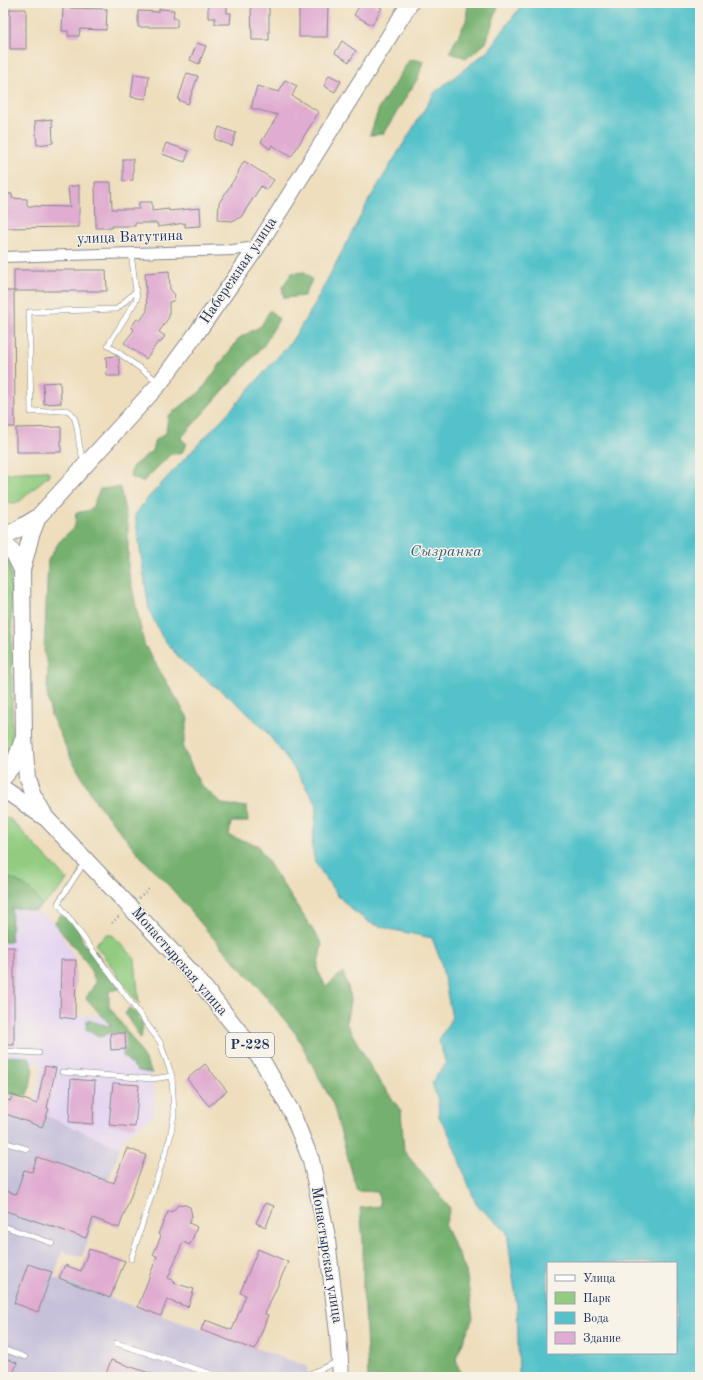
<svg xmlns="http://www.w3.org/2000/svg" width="703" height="1380" viewBox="0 0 703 1380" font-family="'Old Standard TT',serif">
<rect width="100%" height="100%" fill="#f7f3e8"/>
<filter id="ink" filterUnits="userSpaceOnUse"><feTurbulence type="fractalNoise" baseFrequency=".025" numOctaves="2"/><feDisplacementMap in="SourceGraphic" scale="8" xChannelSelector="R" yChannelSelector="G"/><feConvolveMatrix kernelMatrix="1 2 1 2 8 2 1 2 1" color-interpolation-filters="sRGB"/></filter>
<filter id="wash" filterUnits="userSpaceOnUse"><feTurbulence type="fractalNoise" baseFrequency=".012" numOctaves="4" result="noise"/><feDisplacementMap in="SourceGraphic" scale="16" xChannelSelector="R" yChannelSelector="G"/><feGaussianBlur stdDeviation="0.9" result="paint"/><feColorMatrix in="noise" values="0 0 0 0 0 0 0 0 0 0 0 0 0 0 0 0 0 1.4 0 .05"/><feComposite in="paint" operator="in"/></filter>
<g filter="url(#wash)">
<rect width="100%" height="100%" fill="#eedebd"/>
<path fill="#e3d3f3" d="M 20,908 L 33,909 L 45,915 L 54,923 L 75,957 L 75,1016 L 112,1014 L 148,1070 L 152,1079 L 155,1094 L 155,1114 L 124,1137 L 120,1148 L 46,1116 L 34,1103 L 42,1064 L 3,1062 L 3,909 Z"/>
<path fill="#c6c0da" d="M 12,1095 L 49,1109 L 47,1116 L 120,1148 L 82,1257 L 62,1251 L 54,1277 L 110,1298 L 307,1366 L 308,1377 L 3,1377 L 3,1098 L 9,1100 Z"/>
<path fill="#91cc80" stroke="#567e6f" d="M 45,471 L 48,471 L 49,475 L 19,502 L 3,504 L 3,473 Z
M 3,552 L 9,560 L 11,575 L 12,744 L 9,758 L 3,767 Z
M 3,817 L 7,817 L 10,819 L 67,879 L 60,890 L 42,905 C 29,887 24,883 3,876 Z
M 107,934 L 111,935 L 115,937 L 135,959 L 139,1004 L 95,944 Z"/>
<path fill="#74b06e" stroke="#487066" d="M 468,3 L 499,3 L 486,43 L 467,58 L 449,53 L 466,21 Z
M 410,59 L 423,61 L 418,78 L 383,134 L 370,135 L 379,108 Z
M 305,272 L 312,280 L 304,296 L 284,298 L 282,287 L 292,273 Z
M 270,310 L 279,319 L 264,345 L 181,438 L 187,444 L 181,454 L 171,454 L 143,482 L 130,477 L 132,467 L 154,449 L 154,441 L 166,433 L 168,416 L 201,391 L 239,338 L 261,326 Z
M 120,487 L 128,526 L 128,568 L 144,644 L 188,718 L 183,748 L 200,784 L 222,804 L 247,807 L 248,822 L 231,822 L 229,836 L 257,845 L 322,944 L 317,969 L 326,987 L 343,972 L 351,997 L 346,1023 L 374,1073 L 401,1111 L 404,1151 L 450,1208 L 445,1226 L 466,1271 L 473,1318 L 456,1358 L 461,1377 L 368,1377 L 365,1308 L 363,1293 L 363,1240 L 360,1208 L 380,1206 L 378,1192 L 357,1191 L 333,1104 L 296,1034 L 259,988 L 215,940 L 171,888 L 142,858 L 96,802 L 71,758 L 51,715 L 47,693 L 48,665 L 44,653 L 48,560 L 59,542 L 75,526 L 76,513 L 91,510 L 100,489 Z
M 3,876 C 24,883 29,887 42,905 L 35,911 L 22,908 L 12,909 L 11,942 L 3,942 Z
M 62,913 L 76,923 L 84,945 L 96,951 L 120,989 L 109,991 L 109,1006 L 136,1044 L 152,1073 L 138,1071 L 123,1056 L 123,1037 L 110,1032 L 101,1037 L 86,1029 L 87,1020 L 112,1027 L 86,998 L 96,982 L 87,963 L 54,923 Z
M 129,1008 L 135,1011 L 143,1023 L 141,1039 L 125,1014 Z
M 3,1056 L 29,1057 L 33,1067 L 30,1087 L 26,1096 L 9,1094 L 5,1096 L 3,1095 Z"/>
<path fill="#55c2ca" stroke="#387894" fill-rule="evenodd" d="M 523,3 L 700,3 L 700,1377 L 519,1377 L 517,1307 L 507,1232 L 476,1204 L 447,1129 L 439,1117 L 438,1100 L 432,1083 L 437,1074 L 446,1064 L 439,1040 L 452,1018 L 441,962 L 432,938 L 389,929 L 370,923 L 351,909 L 337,895 L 315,862 L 312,846 L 317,805 L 295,770 L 266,731 L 237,703 L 182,661 L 162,637 L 149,610 L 135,515 L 146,500 L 238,402 L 291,342 L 312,309 L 369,200 L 435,92 L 489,50 ZM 548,1263 L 676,1263 L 676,1353 L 548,1353 Z"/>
<g id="blocks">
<path fill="#e0acd1" d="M 361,3 L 373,3 L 382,8 L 372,25 L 354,15 Z
M 208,4 L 227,5 L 227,13 L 231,13 L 230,24 L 215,24 L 215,18 L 208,18 Z
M 251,4 L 269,4 L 269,40 L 252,40 Z
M 299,5 L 328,5 L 327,37 L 299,37 Z
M 63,8 L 107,9 L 106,30 L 80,29 L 79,36 L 68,36 L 68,31 L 62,31 Z
M 10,9 L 26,9 L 26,49 L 10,49 Z
M 159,9 L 174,10 L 173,18 L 177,18 L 177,27 L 138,27 L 138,11 L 159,12 Z
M 342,41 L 356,51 L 349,62 L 335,53 Z
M 197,43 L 206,46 L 199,64 L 190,60 Z
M 187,73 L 198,76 L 188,104 L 178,100 Z
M 134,74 L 149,76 L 146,99 L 131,97 Z
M 329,75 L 341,81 L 335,92 L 324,86 Z
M 285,80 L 297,86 L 292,96 L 319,112 L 291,157 L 272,145 L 270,149 L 261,142 L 278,115 L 251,108 L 257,86 L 279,92 Z
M 52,119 L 53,143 L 37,145 L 35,121 Z
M 219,127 L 236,133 L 232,146 L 215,139 Z
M 166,143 L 189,151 L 185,162 L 162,154 Z
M 123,159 L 133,159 L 133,180 L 123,181 Z
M 244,161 L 274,180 L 267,190 L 261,186 L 241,217 L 232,221 L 218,220 L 219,203 L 239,172 L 238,172 Z
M 95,182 L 111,182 L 112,209 L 139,209 L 139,202 L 152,202 L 152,211 L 169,209 L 169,211 L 200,208 L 201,226 L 185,227 L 185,223 L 158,227 L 157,223 L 135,223 L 135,226 L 112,226 L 112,228 L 96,228 Z
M 79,185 L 79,227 L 3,228 L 3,194 L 12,194 L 12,198 L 27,199 L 27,206 L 70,207 L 68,187 Z
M 14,270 L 106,270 L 107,291 L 14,291 Z
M 169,271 L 170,289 L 175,295 L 173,301 L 169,302 L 169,317 L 159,332 L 165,336 L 160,343 L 158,342 L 146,359 L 124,343 L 134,330 L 131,327 L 137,319 L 140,321 L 147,311 L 145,273 Z
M 3,291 L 14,291 L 15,427 L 3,427 Z
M 117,356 L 119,358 L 120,376 L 107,376 L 106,357 Z
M 60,382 L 61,403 L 44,404 L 43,383 Z
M 61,427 L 61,452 L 16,452 L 16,428 Z
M 3,947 L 14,947 L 14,1045 L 3,1045 Z
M 61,960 L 76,960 L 75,1019 L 60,1017 Z
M 110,1033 L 125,1033 L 126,1049 L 111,1050 Z
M 205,1064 L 227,1091 L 209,1106 L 187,1079 Z
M 45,1066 L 56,1068 L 47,1108 L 49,1109 L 42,1127 L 3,1113 L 3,1098 L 10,1101 L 12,1095 L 37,1104 Z
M 71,1079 L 95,1081 L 93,1124 L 69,1122 Z
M 113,1083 L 139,1085 L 135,1127 L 109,1125 Z
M 127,1148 L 146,1155 L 119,1228 L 93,1218 L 86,1238 L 3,1210 L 3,1190 L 16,1194 L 24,1170 L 32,1172 L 37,1157 L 114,1183 Z
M 265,1203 L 274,1206 L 266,1227 L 256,1223 Z
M 183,1204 L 190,1207 L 192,1216 L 189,1223 L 197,1227 L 190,1245 L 183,1242 L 168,1278 L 175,1281 L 174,1283 L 194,1289 L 188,1307 L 167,1300 L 161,1316 L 138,1307 L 157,1256 L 153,1255 L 161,1236 L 158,1234 L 168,1212 L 173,1211 L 178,1205 Z
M 89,1249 L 125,1261 L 110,1298 L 59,1278 L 65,1265 L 81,1271 Z
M 258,1249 L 288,1262 L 265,1314 L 268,1315 L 255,1350 L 201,1330 L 205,1320 L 232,1330 L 246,1295 L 240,1293 Z
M 28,1264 L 52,1272 L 38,1312 L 14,1303 Z
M 3,1357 L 17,1363 L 12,1377 L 3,1377 Z
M 111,1360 L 155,1375 L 155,1377 L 105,1377 Z"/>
</g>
</g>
<g filter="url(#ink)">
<use href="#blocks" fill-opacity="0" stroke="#84868e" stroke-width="1"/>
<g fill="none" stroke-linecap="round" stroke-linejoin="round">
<g stroke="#84868e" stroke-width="6">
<path id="service" d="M 131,253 L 137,299 L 108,345 L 159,382
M 85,463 C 83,458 81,453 80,448 C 77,436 79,416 67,410 L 31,412 L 29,312 L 117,309 L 136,291
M 84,863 L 58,903 L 160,1042 L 172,1076 L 174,1115 L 170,1138 L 131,1259
M 3,1051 L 39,1053
M 62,1072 L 152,1079 L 172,1076
M 3,1142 L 27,1149
M 3,1226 L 52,1243
M 116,1343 L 221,1377
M 3,1349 L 25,1357
M 288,1377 L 307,1375 L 337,1362"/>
</g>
<g stroke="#84868e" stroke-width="12">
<path id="minor" d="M 3,257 L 233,250 L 257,247"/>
</g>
<g stroke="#84868e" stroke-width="18">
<path id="primary" d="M 38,517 L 31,535 L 22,570 L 24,738 L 27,779 L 33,795 L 44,814
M 3,536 L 15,531 L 38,517 L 160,383 L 196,334 L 257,247 L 410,3
M 3,541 L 14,554 L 22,570
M 3,777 L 14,764 L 22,742
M 3,789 L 47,819 L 195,976 L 263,1062 L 291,1111 L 311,1160 L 326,1232 L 338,1333 L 341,1377"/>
</g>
<path stroke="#84868e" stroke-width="2" stroke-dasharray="1 3" stroke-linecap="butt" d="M 139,898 L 149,889
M 112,923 L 120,915"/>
<use href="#service" stroke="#fff" stroke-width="5"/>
<use href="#minor" stroke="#fff" stroke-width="10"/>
<use href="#primary" stroke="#fff" stroke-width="16"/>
</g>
</g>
<g text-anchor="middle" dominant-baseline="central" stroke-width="3" stroke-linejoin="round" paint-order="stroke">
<rect fill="#f7f3e8" stroke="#5d6a87" stroke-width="1" x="226" y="1033" width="48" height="24" rx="3"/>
<g font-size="14" font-weight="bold" fill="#1b2f5e">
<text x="250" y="1045">Р-228</text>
</g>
<g font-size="15" fill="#1b2f5e" stroke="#f7f3e8">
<text transform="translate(130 238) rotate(-2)">улица Ватутина</text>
<text transform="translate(239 271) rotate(-56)">Набережная улица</text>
<text transform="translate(179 962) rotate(49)">Монастырская улица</text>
<text transform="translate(326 1255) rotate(81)">Монастырская улица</text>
</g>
<g font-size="16" font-style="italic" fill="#2c5b7e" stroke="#f7f3e8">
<text x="446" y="552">Сызранка</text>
</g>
</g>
<rect width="703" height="1380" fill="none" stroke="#f7f3e8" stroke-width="16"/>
<rect x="547" y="1262" width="130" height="92" fill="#f7f3e8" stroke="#9fa5b1"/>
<rect x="555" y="1275" width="20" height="6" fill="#ffffff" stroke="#9fa5b1"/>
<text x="583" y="1282" font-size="12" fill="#1b2f5e">Улица</text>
<rect x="555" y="1292" width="20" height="12" fill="#91cc80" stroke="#9fa5b1"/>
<text x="583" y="1302" font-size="12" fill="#1b2f5e">Парк</text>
<rect x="555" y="1312" width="20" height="12" fill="#55c2ca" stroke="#9fa5b1"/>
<text x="583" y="1322" font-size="12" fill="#1b2f5e">Вода</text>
<rect x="555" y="1332" width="20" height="12" fill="#e0acd1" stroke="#9fa5b1"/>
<text x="583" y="1342" font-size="12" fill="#1b2f5e">Здание</text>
</svg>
